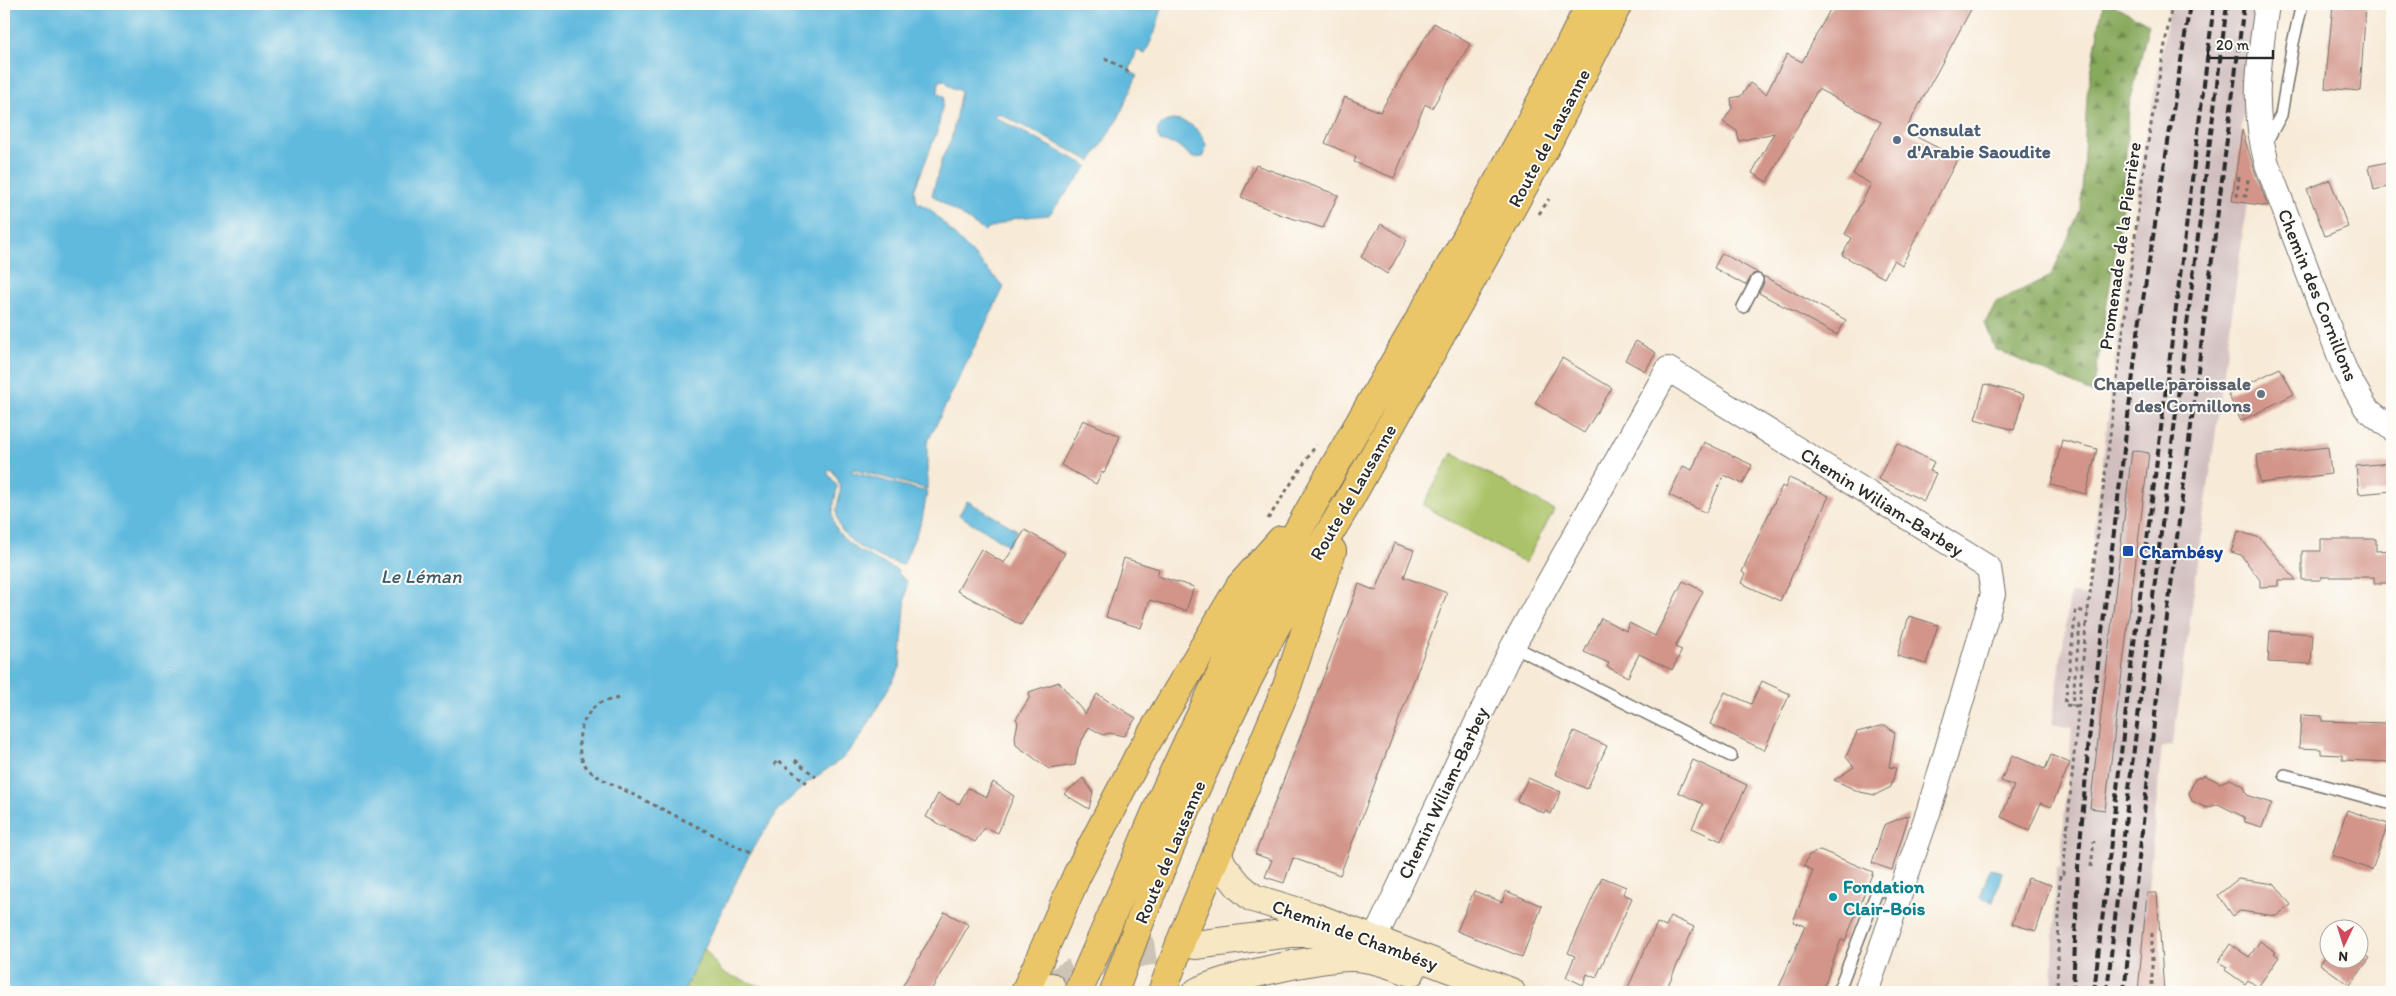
<svg xmlns="http://www.w3.org/2000/svg" width="2396" height="996" viewBox="0 0 2396 996" font-family="Itim,sans-serif">
<defs>
<pattern id="forest-firs" width="22" height="20" patternUnits="userSpaceOnUse" patternTransform="scale(1.25)"><rect width="22" height="20" fill="#87a95c"/><path d="M5 1l3.5 6h-7zM16 11l3.5 6h-7z" fill="#6f8a4c"/></pattern>
</defs>
<rect width="100%" height="100%" fill="#fdfcf7"/>
<filter id="ink" filterUnits="userSpaceOnUse"><feTurbulence type="fractalNoise" baseFrequency=".02" numOctaves="2"/><feDisplacementMap in="SourceGraphic" scale="10" xChannelSelector="R" yChannelSelector="G"/><feConvolveMatrix kernelMatrix="1 2 1 2 8 2 1 2 1" color-interpolation-filters="sRGB"/></filter>
<filter id="wash" filterUnits="userSpaceOnUse"><feTurbulence type="fractalNoise" baseFrequency=".0096" numOctaves="4" result="noise"/><feDisplacementMap in="SourceGraphic" scale="20" xChannelSelector="R" yChannelSelector="G"/><feGaussianBlur stdDeviation="1.12" result="paint"/><feColorMatrix in="noise" values="0 0 0 0 0 0 0 0 0 0 0 0 0 0 0 0 0 1.4 0 .05"/><feComposite in="paint" operator="in"/></filter>
<g filter="url(#wash)">
<rect width="100%" height="100%" fill="#f7ead7"/>
<path fill="#d1bfbf" d="M 2170,4 L 2258,4 L 2232,201 L 2247,203 L 2173,745 L 2162,746 L 2138,992 L 2052,992 L 2056,867 L 2060,867 L 2072,728 L 2052,724 L 2070,594 L 2087,596 L 2113,375 L 2142,160 Z"/>
<path fill="url(#forest-firs)" stroke="#596a44" d="M 2103,4 L 2112,4 L 2149,24 L 2129,107 L 2123,203 L 2093,393 L 1995,349 L 1985,323 L 1996,302 L 2051,276 L 2081,209 L 2087,95 Z"/>
<path fill="#aac368" stroke="#6a774a" d="M 1452,453 L 1554,510 L 1525,563 L 1423,505 Z
M 704,948 L 723,973 L 778,992 L 683,992 Z"/>
<path fill="#60bade" stroke="#467284" d="M 4,4 L 1163,4 L 1155,32 L 1145,54 L 1137,50 L 1129,72 L 1137,75 L 1118,119 L 1091,161 L 998,113 L 994,116 L 996,118 L 1088,166 L 1049,215 L 1015,218 L 984,231 L 932,195 L 942,158 L 951,141 L 961,91 L 951,87 L 944,80 L 939,81 L 938,93 L 944,97 L 938,129 L 914,191 L 917,202 L 931,210 L 1004,287 L 927,443 L 927,489 L 852,469 L 852,472 L 927,492 L 922,520 L 903,565 C 881,559 840,544 837,517 C 835,494 849,493 831,469 L 827,472 L 837,486 C 836,497 832,507 833,518 C 836,545 877,559 898,571 L 898,574 L 907,581 L 900,668 L 860,738 L 842,759 L 807,783 L 779,809 L 750,853 L 683,992 L 4,992 Z
M 1173,120 C 1189,121 1201,129 1206,145 L 1203,157 L 1193,158 L 1177,145 L 1160,141 C 1153,130 1161,121 1173,120 Z
M 967,501 L 1017,530 L 1008,545 L 959,515 Z
M 1990,868 L 2002,872 L 1993,902 L 1980,898 Z"/>
<g id="blocks">
<path fill="#d3958a" d="M 1833,4 L 1974,4 L 1905,131 L 1958,158 L 1902,265 L 1894,260 L 1884,278 L 1842,255 L 1852,238 L 1845,234 L 1871,184 L 1853,174 L 1881,122 L 1818,89 L 1767,182 L 1752,173 L 1774,133 L 1739,141 L 1737,131 L 1723,122 L 1732,108 L 1731,98 L 1741,96 L 1750,83 L 1766,94 L 1787,54 L 1802,62 Z
M 2333,4 L 2366,4 L 2360,91 L 2325,88 Z
M 1434,23 L 1470,44 L 1432,108 L 1425,104 L 1394,178 L 1354,162 L 1356,157 L 1325,143 L 1345,97 L 1380,112 Z
M 2242,130 L 2254,169 L 2268,206 L 2232,201 Z
M 2392,161 L 2392,186 L 2374,190 L 2369,166 Z
M 1256,165 L 1338,195 L 1323,228 L 1279,214 L 1241,197 Z
M 2330,180 L 2348,227 L 2325,236 L 2307,189 Z
M 1381,224 L 1407,240 L 1387,274 L 1361,257 Z
M 1722,253 L 1758,273 L 1753,274 L 1746,285 L 1743,284 L 1714,268 Z
M 1763,276 L 1846,320 L 1837,335 L 1759,293 L 1764,283 Z
M 1636,341 L 1656,353 L 1645,371 L 1625,360 Z
M 1562,358 L 1612,388 L 1584,433 L 1535,403 Z
M 2280,368 L 2294,394 L 2241,421 L 2228,394 Z
M 1985,384 L 2024,395 L 2014,430 L 1975,419 Z
M 1083,420 L 1120,436 L 1104,473 L 1102,472 L 1096,484 L 1061,465 Z
M 2062,440 L 2097,449 L 2086,494 L 2051,485 Z
M 1704,442 L 1752,465 L 1743,484 L 1724,475 L 1706,513 L 1669,495 L 1683,466 L 1692,470 Z
M 1897,443 L 1934,462 L 1930,471 L 1936,473 L 1924,501 L 1878,479 Z
M 2328,447 L 2331,474 L 2260,483 L 2257,455 Z
M 2132,450 L 2149,453 L 2105,810 L 2090,808 Z
M 2390,463 L 2392,491 L 2359,494 L 2356,466 Z
M 1789,478 L 1829,496 L 1780,601 L 1741,583 L 1745,574 L 1742,572 L 1747,560 L 1782,486 L 1785,488 Z
M 1025,530 L 1065,553 L 1021,625 L 957,591 L 981,549 L 1004,563 Z
M 2238,531 L 2260,538 L 2296,580 L 2278,580 L 2278,586 L 2260,587 L 2260,580 L 2241,555 L 2231,552 Z
M 2321,539 L 2376,539 L 2376,551 L 2392,550 L 2392,583 L 2374,583 L 2374,577 L 2321,577 L 2321,580 L 2302,580 L 2302,551 L 2321,551 Z
M 1394,543 L 1414,550 L 1404,577 L 1447,593 L 1340,875 L 1293,858 L 1284,883 L 1265,877 L 1272,860 L 1255,854 L 1359,584 L 1376,591 Z
M 1124,558 L 1159,569 L 1157,576 L 1194,587 L 1186,611 L 1150,600 L 1141,628 L 1106,617 Z
M 1683,581 L 1703,591 L 1675,647 L 1682,650 L 1672,670 L 1639,654 L 1628,677 L 1607,667 L 1609,663 L 1584,652 L 1601,618 L 1626,631 L 1629,623 L 1655,636 Z
M 1909,616 L 1938,625 L 1926,664 L 1897,656 Z
M 2270,631 L 2313,634 L 2311,664 L 2268,662 Z
M 1762,681 L 1790,694 L 1764,750 L 1710,724 L 1725,692 L 1751,704 Z
M 1059,682 L 1085,714 L 1097,694 L 1136,718 L 1124,736 L 1109,733 L 1103,735 L 1089,727 L 1078,748 L 1075,765 L 1049,769 L 1016,745 L 1015,737 L 1018,722 L 1016,719 L 1030,697 L 1029,692 Z
M 2301,715 L 2322,716 L 2322,721 L 2386,723 L 2386,728 L 2392,729 L 2392,762 L 2342,760 L 2342,755 L 2321,754 L 2321,749 L 2299,748 Z
M 1885,725 L 1895,733 L 1889,767 L 1896,768 L 1891,787 L 1875,795 L 1860,792 L 1834,780 L 1854,767 L 1846,757 L 1857,732 Z
M 1574,731 L 1607,746 L 1587,789 L 1555,774 Z
M 2012,755 L 2045,769 L 2051,755 L 2070,763 L 2051,807 L 2041,803 L 2029,830 L 2001,817 L 2014,786 L 2001,781 Z
M 1693,760 L 1747,785 L 1721,841 L 1692,828 L 1703,804 L 1678,792 Z
M 2205,775 L 2220,783 L 2230,779 L 2244,786 L 2247,795 L 2272,803 L 2262,827 L 2245,822 L 2244,817 L 2218,804 L 2207,808 L 2192,801 L 2189,793 L 2195,779 Z
M 1083,778 L 1093,792 L 1089,809 L 1064,794 Z
M 1528,778 L 1561,792 L 1551,814 L 1545,811 L 1544,813 L 1517,801 Z
M 993,782 L 1014,796 L 998,833 L 985,827 L 975,842 L 926,817 L 938,794 L 959,804 L 968,788 L 987,797 Z
M 2347,810 L 2388,824 L 2372,870 L 2332,855 Z
M 1909,815 L 1892,870 L 1872,863 L 1884,825 Z
M 1820,850 L 1873,872 L 1845,941 L 1841,940 L 1822,992 L 1777,992 L 1805,926 L 1793,922 L 1813,871 L 1804,866 L 1809,855 Z
M 1602,877 L 1626,887 L 1623,894 L 1632,898 L 1596,978 L 1587,974 L 1583,985 L 1566,977 L 1575,956 L 1568,953 Z
M 2028,878 L 2051,885 L 2036,931 L 2012,924 Z
M 2238,879 L 2275,884 L 2291,905 L 2276,916 L 2240,911 L 2233,916 L 2218,895 Z
M 1474,891 L 1502,902 L 1506,891 L 1542,906 L 1522,957 L 1457,931 Z
M 2147,893 L 2157,893 L 2164,992 L 2138,992 Z
M 945,912 L 969,925 L 930,992 L 899,992 Z
M 1670,916 L 1694,927 L 1665,992 L 1626,992 L 1657,923 L 1666,927 Z
M 2260,941 L 2276,952 L 2274,953 L 2279,957 L 2258,987 L 2248,980 L 2245,984 L 2225,970 L 2227,967 L 2218,962 L 2230,944 L 2249,957 Z
M 2358,950 L 2370,958 L 2350,985 L 2320,964 L 2328,953 L 2328,958 L 2358,958 Z"/>
</g>
</g>
<g filter="url(#ink)">
<use href="#blocks" fill-opacity="0" stroke="#726e67" stroke-width="1"/>
<g fill="none" stroke-linecap="round" stroke-linejoin="round">
<path stroke="#cec4b5" stroke-width="28" stroke-dasharray="28 14" stroke-linecap="butt" d="M 1051,987 C 1090,954 1147,953 1195,945"/>
<g stroke="#726e67" stroke-width="14">
<path id="lane" d="M 2264,146 L 2281,115 L 2293,43 L 2302,4
M 1743,307 L 1757,280
M 1513,646 L 1731,756
M 2285,775 L 2392,804
M 1838,992 L 1878,889 L 1899,896"/>
</g>
<g stroke="#726e67" stroke-width="26">
<path id="street" d="M 2267,4 C 2259,63 2251,106 2267,164 L 2346,373 L 2366,408 L 2392,429
M 1374,940 L 1513,646 L 1668,369 L 1989,568 L 1993,594 L 1929,810 L 1866,992"/>
</g>
<g stroke="#726e67" stroke-width="30">
<path id="secondary" d="M 1217,853 L 1223,866 L 1239,886 L 1253,898 L 1312,916 L 1511,992
M 1195,945 L 1291,933 L 1335,933
M 1046,992 L 1051,987
M 1197,992 C 1224,978 1319,957 1351,957 C 1371,957 1392,965 1411,972"/>
</g>
<g stroke="#726e67" stroke-width="30">
<path id="primary" d="M 1124,890 C 1244,577 1446,305 1590,4
M 1025,992 L 1077,875 L 1139,755 L 1240,586 L 1281,540
M 1114,992 C 1174,822 1252,657 1347,504 L 1546,146 L 1618,4
M 1162,992 L 1184,933 L 1287,686 L 1332,551"/>
</g>
<g stroke="#726e67" stroke-width="30">
<path id="highway" d="M 1078,992 L 1132,869"/>
</g>
<path stroke="#726e67" stroke-width="3" stroke-dasharray="4 4" stroke-linecap="butt" d="M 1105,58 L 1129,72
M 2239,177 L 2237,195 L 2246,196 L 2248,179
M 1539,214 L 1549,199
M 1268,519 L 1316,445
M 2086,626 L 2144,165 L 2172,4
M 618,698 C 613,700 607,700 602,702 C 579,713 571,752 589,770 C 593,774 598,776 602,779 L 750,853
M 2078,706 L 2065,705 L 2076,610 L 2088,612
M 795,760 L 816,777
M 774,765 L 778,760 L 807,783
M 2091,867 L 2094,841
M 2152,933 L 2152,992
M 2057,992 L 2060,874 L 2063,874 L 2086,626 L 2080,625 L 2072,706"/>
<use href="#lane" stroke="#fff" stroke-width="11"/>
<use href="#street" stroke="#fff" stroke-width="24"/>
<use href="#secondary" stroke="#f7e8c3" stroke-width="28"/>
<use href="#primary" stroke="#ebc669" stroke-width="28"/>
<use href="#highway" stroke="#ebc669" stroke-width="28"/>
<path stroke="#2b2b2b" stroke-width="4" stroke-dasharray="8 4" stroke-linecap="butt" d="M 2073,992 L 2078,867 L 2089,739 L 2139,325 L 2190,4
M 2094,992 L 2128,692 L 2214,4
M 2107,992 L 2129,789 L 2227,4
M 2124,992 L 2157,697 L 2244,4"/>
</g>
</g>
<circle fill="#5c6f8a" stroke="#fdfcf7" stroke-width="2" cx="1897" cy="140" r="5"/>
<circle fill="#6b7280" stroke="#fdfcf7" stroke-width="2" cx="2261" cy="394" r="5"/>
<rect fill="#1a4fb4" stroke="#fdfcf7" stroke-width="2" x="2122" y="545" width="12" height="12" rx="2.5"/>
<circle fill="#0f9aa8" stroke="#fdfcf7" stroke-width="2" cx="1833" cy="897" r="5"/>
<g text-anchor="middle" dominant-baseline="central" stroke-width="4" stroke-linejoin="round" paint-order="stroke">
<g font-size="19" font-weight="bold" fill="#4e5e75" stroke="#fdfcf7" text-anchor="start">
<text x="1907" y="129">Consulat<tspan x="1907" dy="22">d'Arabie Saoudite</tspan></text>
</g>
<g font-size="19" fill="#2b2b2b" stroke="#fdfcf7">
<text transform="translate(1549 138) rotate(-62)">Route de Lausanne</text>
<text transform="translate(2120 246) rotate(-82)">Promenade de la Pierrière</text>
<text transform="translate(2318 295) rotate(68)">Chemin des Cornillons</text>
<text transform="translate(1353 492) rotate(-60)">Route de Lausanne</text>
<text transform="translate(1882 502) rotate(32)">Chemin Wiliam-Barbey</text>
<text transform="translate(1443 793) rotate(-65)">Chemin Wiliam-Barbey</text>
<text transform="translate(1170 852) rotate(-67)">Route de Lausanne</text>
<text transform="translate(1355 935) rotate(20)">Chemin de Chambésy</text>
</g>
<g font-size="19" font-weight="bold" fill="#5b616d" stroke="#fdfcf7" text-anchor="end">
<text x="2251" y="383">Chapelle paroissale<tspan x="2251" dy="22">des Cornillons</tspan></text>
</g>
<g font-size="19" font-weight="bold" fill="#164399" stroke="#fdfcf7" text-anchor="start">
<text x="2139" y="551">Chambésy</text>
</g>
<g font-size="19" font-weight="bold" fill="#0d838f" stroke="#fdfcf7" text-anchor="start">
<text x="1843" y="886">Fondation<tspan x="1843" dy="22">Clair-Bois</tspan></text>
</g>
<g font-size="20" font-style="italic" fill="#3e5d6a" stroke="#fdfcf7">
<text x="421" y="576">Le Léman</text>
</g>
</g>
<rect width="2396" height="996" fill="none" stroke="#fdfcf7" stroke-width="20"/>
<g transform="translate(2344 944) rotate(184)"><circle r="24" fill="#fdfcf7" stroke="#a9a8a5"/>
<path d="M0-4L9 19L0 12L-9 19Z" fill="#d1495b"/>
<text y="-8" font-size="14" font-weight="bold" text-anchor="middle" fill="#2b2b2b">N</text>
</g>
<path d="M2208 50v8h65v-8" fill="none" stroke="#2b2b2b" stroke-width="2.5"/>
<text x="2216" y="50" font-size="15" fill="#2b2b2b" stroke="#fdfcf7" stroke-width="4" paint-order="stroke">20 m</text>
</svg>
